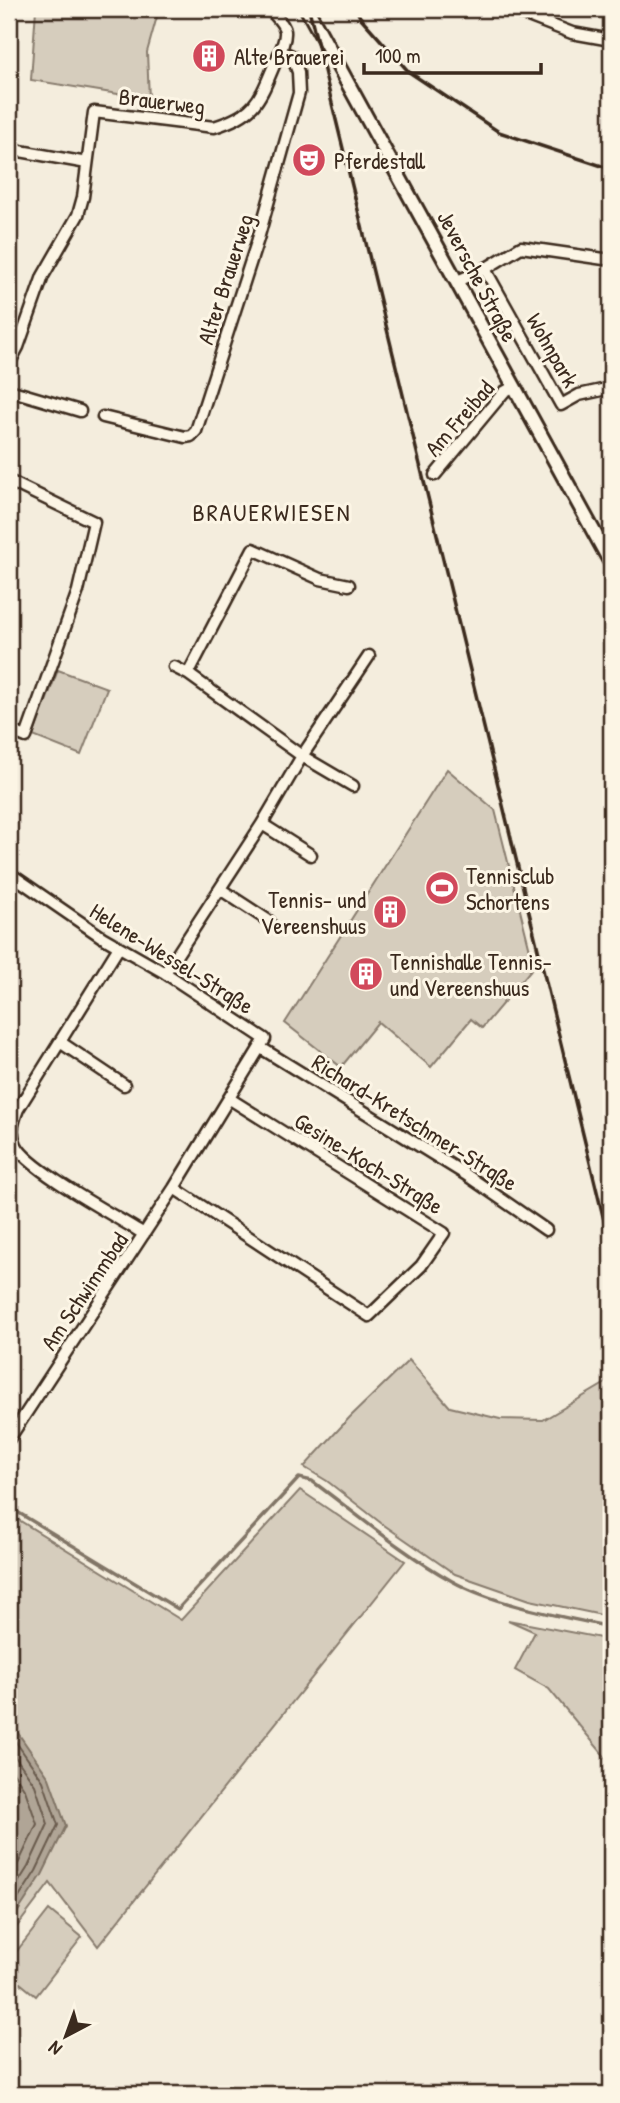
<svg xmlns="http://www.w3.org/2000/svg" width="620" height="2103" viewBox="0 0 620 2103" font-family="'Patrick Hand',sans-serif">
<rect width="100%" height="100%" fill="#f4eddd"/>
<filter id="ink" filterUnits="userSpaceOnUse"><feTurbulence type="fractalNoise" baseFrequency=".0143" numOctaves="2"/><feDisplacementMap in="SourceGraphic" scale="14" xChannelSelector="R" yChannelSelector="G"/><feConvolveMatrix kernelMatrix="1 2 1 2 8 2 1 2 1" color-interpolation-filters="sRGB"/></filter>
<g filter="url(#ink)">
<path fill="#d6cdbd" stroke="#887c6e" stroke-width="2" d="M 36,9 L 164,9 L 158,13 L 147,52 L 149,99 L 31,80 Z
M 58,670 L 107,688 L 81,755 L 33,736 Z
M 447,769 L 495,810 L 534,966 L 482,1028 L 471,1019 L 431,1067 L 378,1022 L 341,1067 L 285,1023 Z
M 409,1360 L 450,1407 L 500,1419 L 543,1420 L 611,1380 L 611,1617 L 530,1600 L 455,1574 L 381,1523 L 327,1481 L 304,1467 L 350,1417 Z
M 300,1490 L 405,1561 L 98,1946 L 50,1883 L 9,1937 L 9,1514 L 181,1620 Z
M 508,1620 L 611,1640 L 611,1764 L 549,1689 L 515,1670 L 535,1632 Z
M 49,1910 L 82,1937 L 36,1996 L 9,1974 L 9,1961 Z"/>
<path fill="#b0a596" stroke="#817466" stroke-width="2" d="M 9,1720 L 49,1778 L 66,1826 L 42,1875 L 9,1925 Z"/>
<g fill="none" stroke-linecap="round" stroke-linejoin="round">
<path stroke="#6a5b4e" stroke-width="2" d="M 9,1732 L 43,1781 L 58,1825 L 36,1871 L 9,1913
M 9,1748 L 35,1785 L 48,1824 L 28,1867 L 9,1897
M 9,1766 L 25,1790 L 37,1824 L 19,1862 L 9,1878"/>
<path stroke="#817466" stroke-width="3.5" d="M 9,1507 L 178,1609 L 299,1478 L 312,1481 C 358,1515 402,1553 452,1581 C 495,1605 563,1617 611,1627"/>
<g stroke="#3b2a1e" stroke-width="15">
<path id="minor" d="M 510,9 L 572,33 L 611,40
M 9,149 L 87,163
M 485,269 L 561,405 L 579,395 L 611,388
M 457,281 L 485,269 L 521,247 L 611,260
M 9,364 L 18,347 L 43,276 L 78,215 L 83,197 L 94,112 L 214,127 C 256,114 259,101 275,63 C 279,54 286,41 285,31 C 284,23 274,15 270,9
M 9,390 L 80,411
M 103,417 L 185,437 L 191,436 L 196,431 L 258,239 L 299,93 L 298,72 L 292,56 L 280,51
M 435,475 L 504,392 L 513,387
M 9,481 L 94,522 L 78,591 L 26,737 L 9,730
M 174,667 L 188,674 L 302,756 L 353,786
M 188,674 L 253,549 L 320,579 L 349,585
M 262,824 L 302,756 L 369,656
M 9,873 L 102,937 L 165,973 L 265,1039 L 174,1188 L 9,1439
M 220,889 L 269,921
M 119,947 L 18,1109 C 13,1122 10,1132 16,1145 C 27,1169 117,1217 144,1234
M 165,973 L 262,824 L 311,855
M 60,1042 L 124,1085
M 261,1048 L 465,1174 L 546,1230
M 174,1188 L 369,1316 L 421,1266 L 444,1233 L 230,1099"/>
</g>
<g stroke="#3b2a1e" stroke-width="18">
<path id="tertiary" d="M 307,9 L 611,563"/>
</g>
<use href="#minor" stroke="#fcf5e5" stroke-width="10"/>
<use href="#tertiary" stroke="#fcf5e5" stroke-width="12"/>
<path stroke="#3b2a1e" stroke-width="3.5" d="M 309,9 L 611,1249
M 356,9 L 360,17 L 409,72 L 499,132 L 611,169"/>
</g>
</g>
<defs>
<g id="building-disc" transform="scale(1.75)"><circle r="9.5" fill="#d1495b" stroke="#fcf5e5"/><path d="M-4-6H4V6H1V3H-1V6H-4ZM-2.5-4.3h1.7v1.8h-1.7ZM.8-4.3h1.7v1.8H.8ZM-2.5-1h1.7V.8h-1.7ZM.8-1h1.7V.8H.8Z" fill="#fff"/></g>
<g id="theatre-disc" transform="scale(1.75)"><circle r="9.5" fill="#d1495b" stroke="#fcf5e5"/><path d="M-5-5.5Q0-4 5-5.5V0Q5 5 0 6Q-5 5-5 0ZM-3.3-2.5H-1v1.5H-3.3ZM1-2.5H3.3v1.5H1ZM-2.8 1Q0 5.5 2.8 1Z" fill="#fff"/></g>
<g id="stadium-disc" transform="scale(1.75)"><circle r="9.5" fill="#d1495b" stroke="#fcf5e5"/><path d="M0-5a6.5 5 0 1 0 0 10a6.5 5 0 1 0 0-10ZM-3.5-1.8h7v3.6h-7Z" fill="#fff"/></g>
</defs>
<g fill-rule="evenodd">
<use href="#building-disc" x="209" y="56"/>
<use href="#theatre-disc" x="309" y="160"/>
<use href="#stadium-disc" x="442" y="888"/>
<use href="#building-disc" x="390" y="912"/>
<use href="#building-disc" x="366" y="974"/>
</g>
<g text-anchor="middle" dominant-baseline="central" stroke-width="6" stroke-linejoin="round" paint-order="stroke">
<g font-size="23" fill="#3b2a1e" stroke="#fcf5e5" text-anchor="start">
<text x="234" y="56">Alte Brauerei</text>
<text x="334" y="160">Pferdestall</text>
<text x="466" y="875">Tennisclub<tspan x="466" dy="26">Schortens</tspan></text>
<text x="366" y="899" text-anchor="end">Tennis- und<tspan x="366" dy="26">Vereenshuus</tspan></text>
<text x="390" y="961">Tennishalle Tennis-<tspan x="390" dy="26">und Vereenshuus</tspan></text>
</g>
<g font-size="23" fill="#3b2a1e" stroke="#fcf5e5">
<text transform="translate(162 101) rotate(7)">Brauerweg</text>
<text transform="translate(478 276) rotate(62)">Jeversche Straße</text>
<text transform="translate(225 279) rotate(-72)">Alter Brauerweg</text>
<text transform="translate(553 350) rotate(60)">Wohnpark</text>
<text transform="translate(459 418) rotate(-49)">Am Freibad</text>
<text transform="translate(172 958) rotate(32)">Helene-Wessel-Straße</text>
<text transform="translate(415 1122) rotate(32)">Richard-Kretschmer-Straße</text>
<text transform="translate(369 1163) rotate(32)">Gesine-Koch-Straße</text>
<text transform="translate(84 1291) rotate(-56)">Am Schwimmbad</text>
</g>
<g font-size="24" letter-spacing="2" fill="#3b2a1e" stroke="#fcf5e5">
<text x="272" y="512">BRAUERWIESEN</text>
</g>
</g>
<rect width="620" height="2103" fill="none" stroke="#fcf5e5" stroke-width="35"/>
<rect x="18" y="18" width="585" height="2068" fill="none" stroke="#3b2a1e" stroke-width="2.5" filter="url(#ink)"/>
<g transform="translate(66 2036) rotate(221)" stroke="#fcf5e5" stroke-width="5" paint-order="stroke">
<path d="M0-5L12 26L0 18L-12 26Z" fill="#3b2a1e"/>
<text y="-10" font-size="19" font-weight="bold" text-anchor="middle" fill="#3b2a1e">N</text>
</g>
<path d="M364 63v10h177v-10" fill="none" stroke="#3b2a1e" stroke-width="3.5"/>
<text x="375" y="63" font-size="21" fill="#3b2a1e" stroke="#fcf5e5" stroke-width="5" paint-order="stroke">100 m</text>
</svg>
